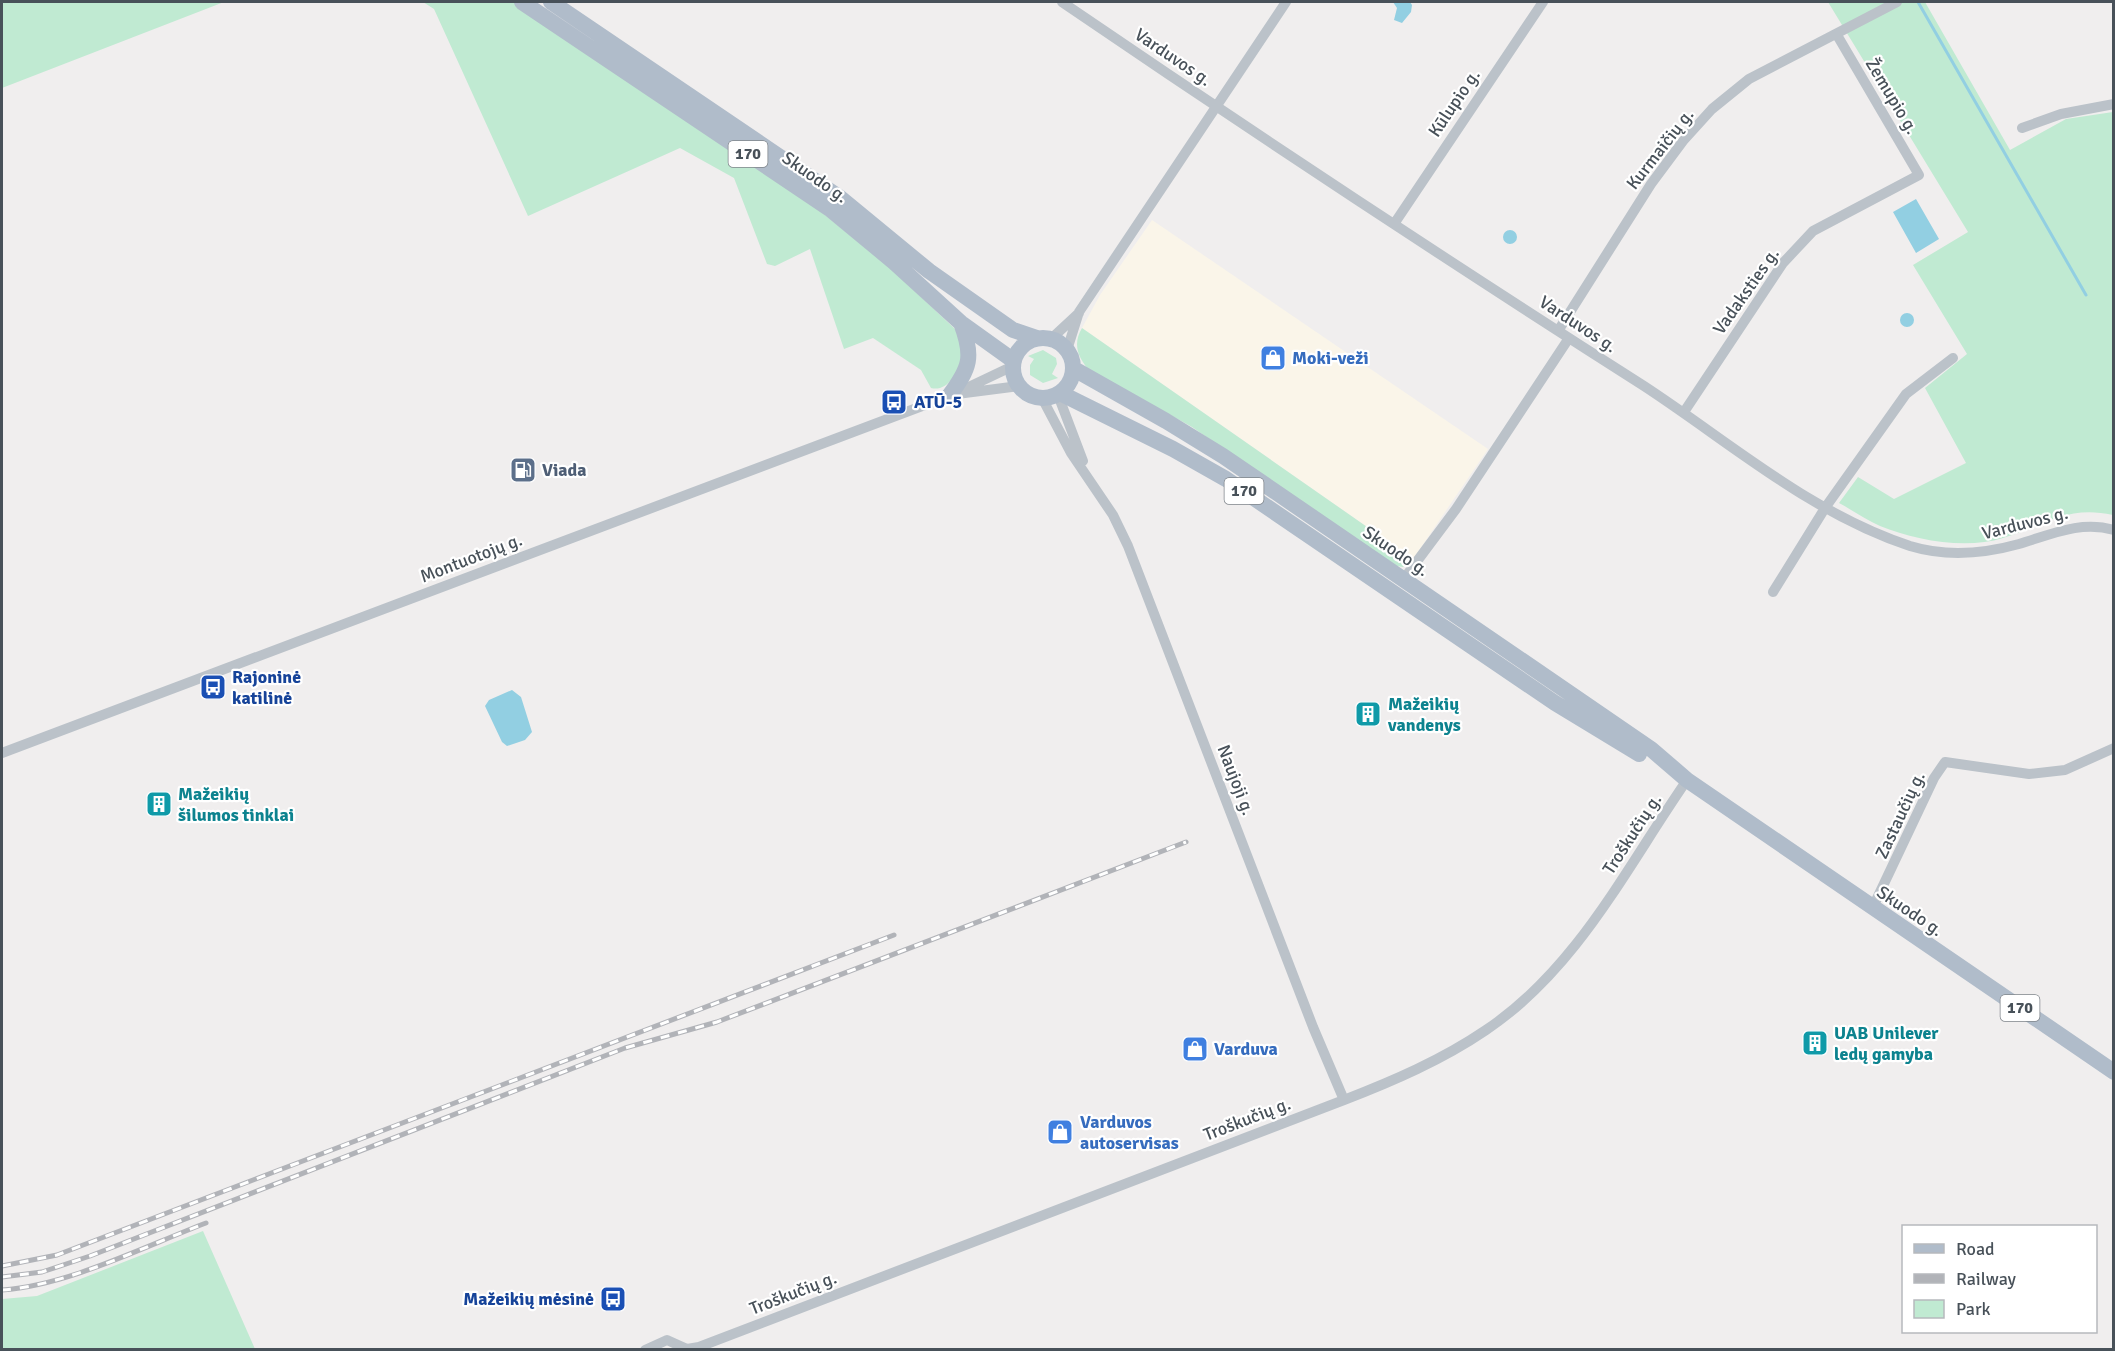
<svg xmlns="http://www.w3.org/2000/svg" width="2115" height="1351" viewBox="0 0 2115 1351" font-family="Signika,sans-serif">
<rect width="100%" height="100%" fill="#f0eeee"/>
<path fill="#faf5e9" d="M 1152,220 L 1488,449 L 1413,559 L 1082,328 L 1100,295 Z"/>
<path fill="#c0ead2" d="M 2,2 L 224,2 L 2,88 Z
M 423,2 L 513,2 L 815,207 L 887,265 L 954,328 L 960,335 L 963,363 C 956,374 947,392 931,388 L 921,370 L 873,338 L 844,349 L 810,249 L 775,266 L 767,264 L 734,178 L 680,148 L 528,216 L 434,9 Z
M 1828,2 L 1925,2 L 2010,150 L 2066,119 L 2113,112 L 2113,515 C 2067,505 2044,525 2003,538 C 1965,550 1915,540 1880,526 C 1866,520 1852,510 1839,503 L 1858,477 L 1894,499 L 1966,463 L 1925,388 L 1967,354 L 1913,265 L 1968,232 Z
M 1082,328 L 1413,559 L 1403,567 L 1391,565 L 1192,427 L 1088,369 C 1077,356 1073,343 1082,328 Z
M 1043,350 L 1056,358 L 1057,364 L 1052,374 L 1058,378 L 1043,383 L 1030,375 L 1030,365 L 1034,359 L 1028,356 Z
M 203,1231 L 255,1349 L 2,1349 L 2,1299 L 37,1296 Z"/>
<path fill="#92cfe2" d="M 1393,2 L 1410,2 L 1412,5 L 1411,12 L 1402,23 L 1394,20 L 1397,8 Z
M 1916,199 L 1939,239 L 1916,253 L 1893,212 Z
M1503 237a7 7 0 1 1 14 0a7 7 0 1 1-14 0Z
M1900 320a7 7 0 1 1 14 0a7 7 0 1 1-14 0Z
M 512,690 L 521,697 L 532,732 L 525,740 L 507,746 L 502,742 L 485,706 L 489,700 Z"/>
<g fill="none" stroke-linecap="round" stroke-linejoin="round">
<path stroke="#92cfe2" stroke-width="3" d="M 1918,2 L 2086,295"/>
<path stroke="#bbc2c9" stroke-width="10" d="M 1062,2 C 1254,133 1448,261 1644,386 C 1731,443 1810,513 1910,546 C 1946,557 1983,554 2019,544 C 2050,535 2080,520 2114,530
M 2022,128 L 2061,114 L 2114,104
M 1394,224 L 1543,2
M 1558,331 L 1651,184 L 1683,141 L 1712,109 L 1749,79 L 1897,2
M 1051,339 L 1079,313
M 1067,350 L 1079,312 L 1286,2
M 957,394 L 1019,386
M 1058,395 L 1083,461
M 1042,398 L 1071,453 L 1113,515 L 1128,546 L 1313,1027 L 1344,1100
M 1684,412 L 1783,263 L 1813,231 L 1919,175 L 1837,35
M 1403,580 L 1456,509 L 1569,338
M 1773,592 L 1825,508 L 1906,394 L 1953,358
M 2,753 L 954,394 L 1013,366
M 1872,909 L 1934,778 L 1945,762 L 2029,774 L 2065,770 L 2114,748
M 645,1350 L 667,1340 L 687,1349 L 699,1347 L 1344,1100 C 1393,1081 1442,1060 1486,1030 C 1577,969 1626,868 1687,780"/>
<path stroke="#b0bcca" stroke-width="16" d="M 522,2 L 830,209 L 894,262 L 961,323 L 1014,361
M 551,2 L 839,197 L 929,271 L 1013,330 L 1037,338
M1013 368a30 30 0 1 1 60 0a30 30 0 1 1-60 0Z
M 1074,369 L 1166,421 L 1223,456 L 1651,749 L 1687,780 L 2114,1072
M 1060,393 L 1173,449 L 1226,479 L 1555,703 L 1639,754
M 949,396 C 970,368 974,357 961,323"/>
<g stroke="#b1b3b8" stroke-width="5">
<path id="rail" d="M 2,1266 L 57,1255 L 894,935
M 2,1277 L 42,1272 L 90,1256 L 625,1048 L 717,1022 L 1186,842
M 2,1290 C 69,1285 143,1247 206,1223"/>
</g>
<use href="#rail" stroke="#fff" stroke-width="3" stroke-dasharray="9" stroke-linecap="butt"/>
</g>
<defs>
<g id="shop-square" transform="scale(1.35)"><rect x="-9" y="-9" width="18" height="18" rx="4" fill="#3f7fe0" stroke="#fff"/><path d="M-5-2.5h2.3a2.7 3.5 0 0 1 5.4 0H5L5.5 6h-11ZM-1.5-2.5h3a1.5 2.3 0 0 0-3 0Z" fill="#fff"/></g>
<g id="bus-square" transform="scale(1.35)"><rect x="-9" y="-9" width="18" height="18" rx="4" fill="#1a4fb4" stroke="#fff"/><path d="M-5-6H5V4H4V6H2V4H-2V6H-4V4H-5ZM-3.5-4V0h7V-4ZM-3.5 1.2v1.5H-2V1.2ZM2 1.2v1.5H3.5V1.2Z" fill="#fff"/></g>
<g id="fuel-square" transform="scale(1.35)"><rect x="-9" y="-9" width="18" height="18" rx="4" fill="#5c6f8a" stroke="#fff"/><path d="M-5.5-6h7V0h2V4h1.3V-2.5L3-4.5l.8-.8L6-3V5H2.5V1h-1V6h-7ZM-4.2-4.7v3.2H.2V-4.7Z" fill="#fff"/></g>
<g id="building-square" transform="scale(1.35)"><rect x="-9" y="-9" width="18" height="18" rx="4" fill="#0f9aa8" stroke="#fff"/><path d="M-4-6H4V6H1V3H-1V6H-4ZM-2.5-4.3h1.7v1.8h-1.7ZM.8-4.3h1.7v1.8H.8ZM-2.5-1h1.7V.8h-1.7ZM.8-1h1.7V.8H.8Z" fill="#fff"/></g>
</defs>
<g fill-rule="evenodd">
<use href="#shop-square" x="1273" y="358"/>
<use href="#bus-square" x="894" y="402"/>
<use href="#fuel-square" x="523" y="470"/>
<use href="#bus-square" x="213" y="687"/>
<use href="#building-square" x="1368" y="714"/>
<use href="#building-square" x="159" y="804"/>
<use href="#building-square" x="1815" y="1043"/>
<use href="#shop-square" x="1195" y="1049"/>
<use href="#shop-square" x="1060" y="1132"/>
<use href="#bus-square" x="613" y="1299"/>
</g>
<g text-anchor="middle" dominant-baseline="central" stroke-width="4.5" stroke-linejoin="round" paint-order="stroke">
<g fill="#fff" stroke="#7f858b" stroke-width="1.5">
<rect x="728.5" y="141" width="39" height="26" rx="4.5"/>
<rect x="1224.5" y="478" width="39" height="26" rx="4.5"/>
<rect x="2000.5" y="995" width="39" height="26" rx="4.5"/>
</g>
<g font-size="16" font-weight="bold" fill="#485159">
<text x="748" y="154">170</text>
<text x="1244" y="491">170</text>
<text x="2020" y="1008">170</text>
</g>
<g font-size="18" fill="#485159" stroke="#fff">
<text transform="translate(1173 57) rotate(34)">Varduvos g.</text>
<text transform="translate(1892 96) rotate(59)">Žemupio g.</text>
<text transform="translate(1454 103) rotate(-56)">Kūlupio g.</text>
<text transform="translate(1660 149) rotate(-52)">Kurmaičių g.</text>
<text transform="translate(815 177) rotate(35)">Skuodo g.</text>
<text transform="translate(1746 291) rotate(-55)">Vadaksties g.</text>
<text transform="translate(1578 324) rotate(33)">Varduvos g.</text>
<text transform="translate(2025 523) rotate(-14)">Varduvos g.</text>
<text transform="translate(1396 551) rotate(34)">Skuodo g.</text>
<text transform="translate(471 558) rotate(-21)">Montuotojų g.</text>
<text transform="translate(1236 780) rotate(69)">Naujoji g.</text>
<text transform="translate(1900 815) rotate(-65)">Zastaučių g.</text>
<text transform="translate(1632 834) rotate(-57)">Troškučių g.</text>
<text transform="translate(1910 911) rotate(34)">Skuodo g.</text>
<text transform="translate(1247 1119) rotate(-21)">Troškučių g.</text>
<text transform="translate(793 1293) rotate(-21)">Troškučių g.</text>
</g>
<g font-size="18" font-weight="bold" fill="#366cbe" stroke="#fff" text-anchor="start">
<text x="1292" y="358">Moki-veži</text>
<text x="1214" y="1049">Varduva</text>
<text x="1080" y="1122">Varduvos<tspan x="1080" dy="21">autoservisas</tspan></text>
</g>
<g font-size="18" font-weight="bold" fill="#164399" stroke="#fff" text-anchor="start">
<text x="914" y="402">ATŪ-5</text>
<text x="232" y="677">Rajoninė<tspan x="232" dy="21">katilinė</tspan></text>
<text x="594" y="1299" text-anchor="end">Mažeikių mėsinė</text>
</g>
<g font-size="18" font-weight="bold" fill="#4e5e75" stroke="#fff" text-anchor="start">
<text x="542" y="470">Viada</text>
</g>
<g font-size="18" font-weight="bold" fill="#0d838f" stroke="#fff" text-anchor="start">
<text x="1388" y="704">Mažeikių<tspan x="1388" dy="21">vandenys</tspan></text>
<text x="178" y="794">Mažeikių<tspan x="178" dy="21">šilumos tinklai</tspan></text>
<text x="1834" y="1033">UAB Unilever<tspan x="1834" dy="21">ledų gamyba</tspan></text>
</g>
</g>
<rect width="2115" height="1351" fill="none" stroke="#485159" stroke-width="6"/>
<rect x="1902" y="1225" width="195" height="108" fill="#ffffff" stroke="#b6b9bd" stroke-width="1.5"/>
<rect x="1914" y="1244" width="30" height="9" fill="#b0bcca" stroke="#b6b9bd" stroke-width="1.5"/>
<text x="1956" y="1255" font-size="18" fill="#485159">Road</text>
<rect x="1914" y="1274" width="30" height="9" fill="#b1b3b8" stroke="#b6b9bd" stroke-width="1.5"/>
<text x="1956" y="1285" font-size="18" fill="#485159">Railway</text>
<rect x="1914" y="1300" width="30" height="18" fill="#c0ead2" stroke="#b6b9bd" stroke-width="1.5"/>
<text x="1956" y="1315" font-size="18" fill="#485159">Park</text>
</svg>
